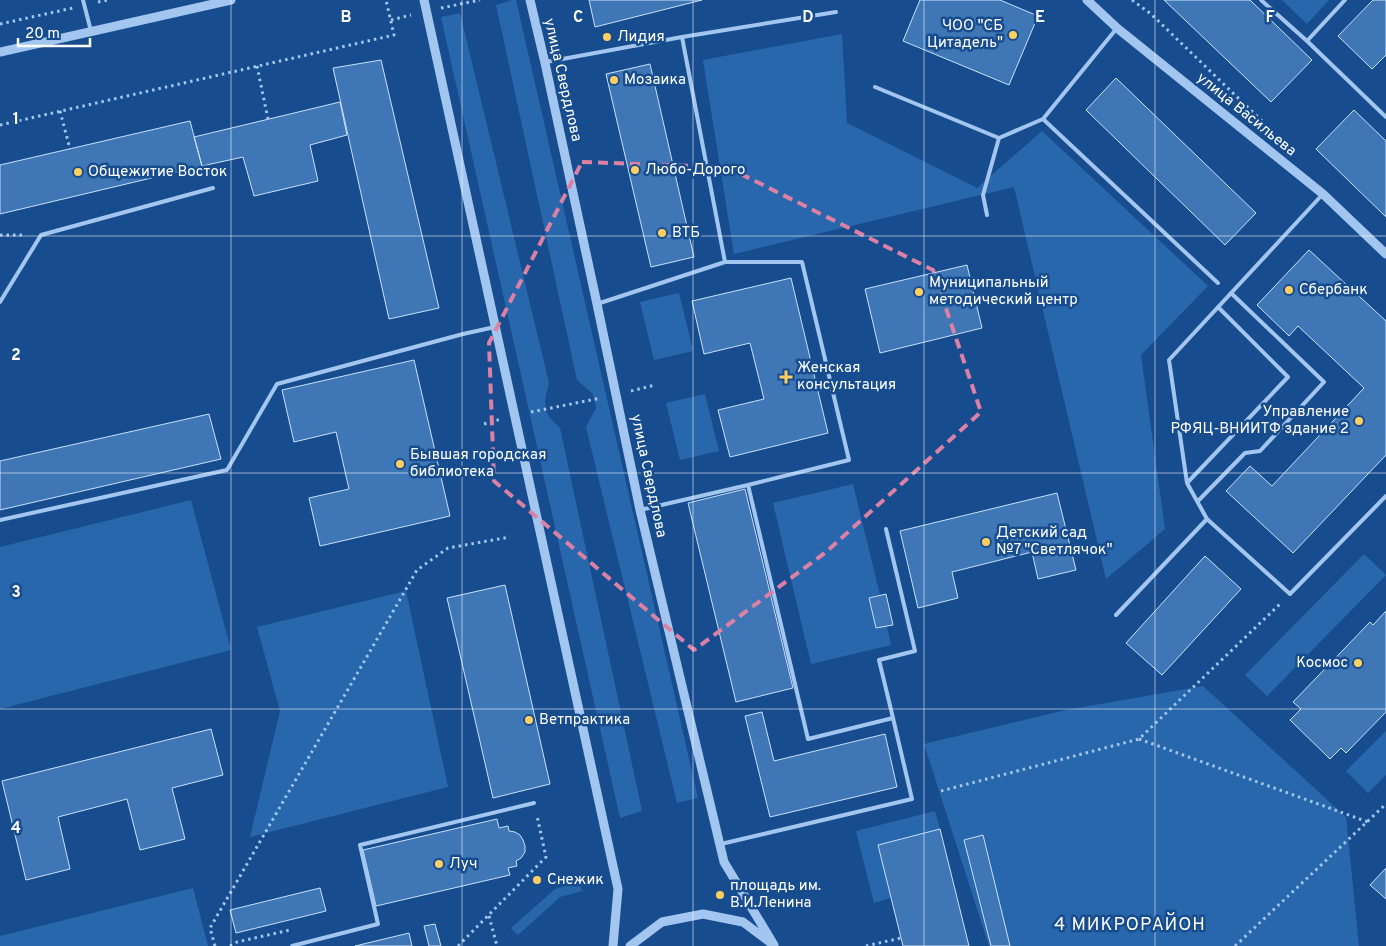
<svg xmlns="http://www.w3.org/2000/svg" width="1386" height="946" viewBox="0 0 1386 946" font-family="Overpass,sans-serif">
<rect width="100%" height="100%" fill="#174d8e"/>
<path fill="#2967ac" d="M 512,0 L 516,0 L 698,798 L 677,803 L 586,427 L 596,408 L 593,394 L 577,380 L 496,5 Z
M 1282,0 L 1329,0 L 1307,24 Z
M 460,13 L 549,383 C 543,406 542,412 560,428 L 642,811 L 620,818 L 441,17 Z
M 842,34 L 847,123 L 977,188 L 1042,131 L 1208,286 L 1141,355 L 1165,529 L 1106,579 L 1014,187 L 734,254 L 703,60 Z
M 679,293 L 693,351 L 654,360 L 640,302 Z
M 705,394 L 719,451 L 680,460 L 666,403 Z
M 853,484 L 880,595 L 869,598 L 876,628 L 887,626 L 891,645 L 811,664 L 773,503 Z
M 191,500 L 231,650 L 0,709 L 0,547 Z
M 1364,554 L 1386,575 L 1267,696 L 1245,675 Z
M 406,591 L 448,787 L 250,837 L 280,711 L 257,627 Z
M 1203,686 L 1346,817 L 1359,946 L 989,946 L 924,744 L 1066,710 Z
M 1386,731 L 1386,775 L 1368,793 L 1346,771 Z
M 935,811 L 940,829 L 878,845 L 891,898 L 874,903 L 856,831 Z
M 579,882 L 582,891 L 560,897 L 518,935 L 511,928 L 555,889 Z
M 193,888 L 208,946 L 0,946 L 0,936 Z"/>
<path fill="#3f77b6" stroke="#c9e0fb" d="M 589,0 L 702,0 L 595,27 Z
M 920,0 L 1000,0 L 1038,16 L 1009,85 L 903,41 Z
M 1164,0 L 1250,0 L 1312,60 L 1271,102 Z
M 1373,0 L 1386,0 L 1386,55 L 1372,69 L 1338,36 Z
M 381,60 L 439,308 L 389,319 L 333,68 Z
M 650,64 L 694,257 L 651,267 L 606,74 Z
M 1116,78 L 1256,213 L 1225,245 L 1086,110 Z
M 340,102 L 347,135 L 310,145 L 318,181 L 254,196 L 243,157 L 202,166 L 194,137 Z
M 1354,110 L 1386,141 L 1386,217 L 1316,149 Z
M 190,121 L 202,166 L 0,214 L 0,165 Z
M 1309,250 L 1386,321 L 1386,455 L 1293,553 L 1226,491 L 1250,466 L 1272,486 L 1364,388 L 1298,326 L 1289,336 L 1257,305 Z
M 967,265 L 982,328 L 880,353 L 865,289 Z
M 791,278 L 828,433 L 730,457 L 718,410 L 764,399 L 750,343 L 704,354 L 692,301 Z
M 414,360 L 450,516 L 320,546 L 309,498 L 349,489 L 336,432 L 294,442 L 282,390 Z
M 209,414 L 221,459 L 0,510 L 0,461 Z
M 745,489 L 793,688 L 736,702 L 688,503 Z
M 1057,493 L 1076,570 L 1038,579 L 1032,552 L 952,572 L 958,598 L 918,608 L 900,531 Z
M 1205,556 L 1241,589 L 1162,675 L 1126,643 Z
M 505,585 L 550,784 L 493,798 L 447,598 Z
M 886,594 L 893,625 L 876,628 L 869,598 Z
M 1386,611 L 1386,712 L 1346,753 L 1341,748 L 1330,759 L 1290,720 L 1301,709 L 1293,702 L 1370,622 L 1373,625 Z
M 762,712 L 774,761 L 885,734 L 897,787 L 770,817 L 745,716 Z
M 211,729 L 223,775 L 172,788 L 185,839 L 140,850 L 127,799 L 58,817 L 70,869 L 26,880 L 2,781 Z
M 497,819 L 499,828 L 508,826 L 509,831 L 515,832 L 520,835 L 523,840 L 525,846 L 525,852 L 521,858 L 516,861 L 517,866 L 508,868 L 510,875 L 376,906 L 363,850 Z
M 940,829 L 969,946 L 903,946 L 878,845 Z
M 983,835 L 1010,946 L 991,946 L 964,840 Z
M 1386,868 L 1386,899 L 1370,885 Z
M 320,888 L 326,911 L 236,933 L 230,910 Z
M 435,924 L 441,946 L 429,946 L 424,926 Z
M 409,933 L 412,946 L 355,946 Z"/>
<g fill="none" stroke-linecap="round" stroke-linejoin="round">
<path stroke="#a2c6ef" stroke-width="3" stroke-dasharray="2.5 4" stroke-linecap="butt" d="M 1132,0 L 1151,14 L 1264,123
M 98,2 L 108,0
M 441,8 L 480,0
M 391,20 L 411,15
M 0,24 L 73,8
M 257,66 L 268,119
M 60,111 L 70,149
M 0,125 L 394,35 L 386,0
M 0,235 L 24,235
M 631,391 L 655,385
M 531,412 L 601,398
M 484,424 L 501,419
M 1139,739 L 1368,822
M 941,791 L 1139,739 L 1281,603
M 489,916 L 497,946
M 215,946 L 210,928 L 417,570 L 448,548 L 510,537
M 230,946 L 237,942 L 290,930
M 458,946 L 546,857 L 537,816
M 866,946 L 901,938
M 1235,946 L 1386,804"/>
<path stroke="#a2c6ef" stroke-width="4" d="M 83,0 L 91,31
M 1261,0 L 1307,41 L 1386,117
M 682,37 L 836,12
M 1307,41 L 1345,0
M 546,62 L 682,37 L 725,262
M 875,87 L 999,138
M 1043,119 L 1117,28
M 987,215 L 983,195 L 999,138 L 1043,119 L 1218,283
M 0,302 L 41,235 L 213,188
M 597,304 L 725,262 L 802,262 L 849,460 L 748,485
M 1218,307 L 1288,377 L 1187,483 L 1169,360 L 1322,195
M 1187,483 L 1207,519 L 1290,594 L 1386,496
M 1198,501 L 1245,453 L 1260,451 L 1324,382 L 1231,293
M 640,510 L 748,485 L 808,739 L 893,718 L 912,799 L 721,844
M 0,520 L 227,470 L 277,384 L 463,334 L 495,327
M 886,529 L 915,651 L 879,660 L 893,718
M 1116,615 L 1207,519
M 292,946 L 378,924 L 360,845 L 534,803"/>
<path stroke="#a2c6ef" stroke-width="9" d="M 424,0 L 618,889 L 613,946
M 530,0 L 545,63 L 597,304 L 640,510 L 724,862 L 774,945
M 1087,0 L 1117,28 L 1323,194 L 1386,254
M 0,52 L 231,0
M 630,946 L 662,922 L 703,914 L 743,922 L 771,943"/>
</g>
<path fill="none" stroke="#dd80a5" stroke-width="4" stroke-dasharray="10 6" stroke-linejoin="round" d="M 582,162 L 727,167 L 933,270 L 981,412 L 826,552 L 694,650 L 494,481 L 489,343 Z"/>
<path fill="none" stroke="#fff" stroke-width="1" stroke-opacity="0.55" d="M 231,0 L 231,946M 462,0 L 462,946M 693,0 L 693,946M 924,0 L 924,946M 1155,0 L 1155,946M 0,236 L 1386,236M 0,473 L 1386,473M 0,709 L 1386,709"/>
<g fill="#ffcf61" stroke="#174d8e" stroke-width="2">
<circle cx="1013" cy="35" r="5"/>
<circle cx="607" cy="37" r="5"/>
<circle cx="614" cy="80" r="5"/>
<circle cx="635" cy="170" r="5"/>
<circle cx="78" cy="172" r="5"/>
<circle cx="662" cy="233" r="5"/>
<circle cx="1289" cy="290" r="5"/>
<circle cx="919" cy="292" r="5"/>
<path d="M783.5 369.5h5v5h5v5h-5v5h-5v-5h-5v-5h5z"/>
<circle cx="1359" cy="421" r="5"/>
<circle cx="400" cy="464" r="5"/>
<circle cx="986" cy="542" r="5"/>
<circle cx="1358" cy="663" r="5"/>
<circle cx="529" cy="720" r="5"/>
<circle cx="439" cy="864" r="5"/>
<circle cx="537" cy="880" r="5"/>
<circle cx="720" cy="895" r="5"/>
</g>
<g text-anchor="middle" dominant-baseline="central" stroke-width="5" stroke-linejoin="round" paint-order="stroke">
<g font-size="15" fill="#fff" stroke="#174d8e" text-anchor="start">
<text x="1003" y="26" text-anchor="end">ЧОО "СБ<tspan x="1003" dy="17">Цитадель"</tspan></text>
<text x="617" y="37">Лидия</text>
<text x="624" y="80">Мозаика</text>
<text x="645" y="170">Любо-Дорого</text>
<text x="88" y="172">Общежитие Восток</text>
<text x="672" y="233">ВТБ</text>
<text x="929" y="283">Муниципальный<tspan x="929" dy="17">методический центр</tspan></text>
<text x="1299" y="290">Сбербанк</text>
<text x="797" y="368">Женская<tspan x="797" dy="17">консультация</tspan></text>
<text x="1349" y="412" text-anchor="end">Управление<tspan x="1349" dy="17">РФЯЦ-ВНИИТФ здание 2</tspan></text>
<text x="410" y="455">Бывшая городская<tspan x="410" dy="17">библиотека</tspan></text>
<text x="996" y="533">Детский сад<tspan x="996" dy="17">№7 "Светлячок"</tspan></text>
<text x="1348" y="663" text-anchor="end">Космос</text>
<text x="539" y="720">Ветпрактика</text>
<text x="449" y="864">Луч</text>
<text x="547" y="880">Снежик</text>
<text x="730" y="886">площадь им.<tspan x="730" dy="17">В.И.Ленина</tspan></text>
</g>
<g font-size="15" fill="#fff" stroke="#174d8e">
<text transform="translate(562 80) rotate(77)">улица Свердлова</text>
<text transform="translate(1246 115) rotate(39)">улица Васильева</text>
<text transform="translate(648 476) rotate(78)">улица Свердлова</text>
</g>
<g font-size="18" letter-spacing="1" fill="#fff" stroke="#174d8e">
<text x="1130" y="925">4 МИКРОРАЙОН</text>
</g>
</g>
<g font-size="16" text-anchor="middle" font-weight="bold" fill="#fff" stroke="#174d8e" stroke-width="5" stroke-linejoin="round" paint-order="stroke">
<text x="346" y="22">B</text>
<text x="578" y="22">C</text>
<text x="808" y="22">D</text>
<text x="1040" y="22">E</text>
<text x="1270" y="22">F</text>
<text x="16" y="124">1</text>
<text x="16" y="360">2</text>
<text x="16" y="597">3</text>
<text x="16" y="833">4</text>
</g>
<path d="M18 38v8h72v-8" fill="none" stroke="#ffffff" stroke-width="2.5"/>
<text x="25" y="38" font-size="15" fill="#ffffff" stroke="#174d8e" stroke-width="4" paint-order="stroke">20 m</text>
</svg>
